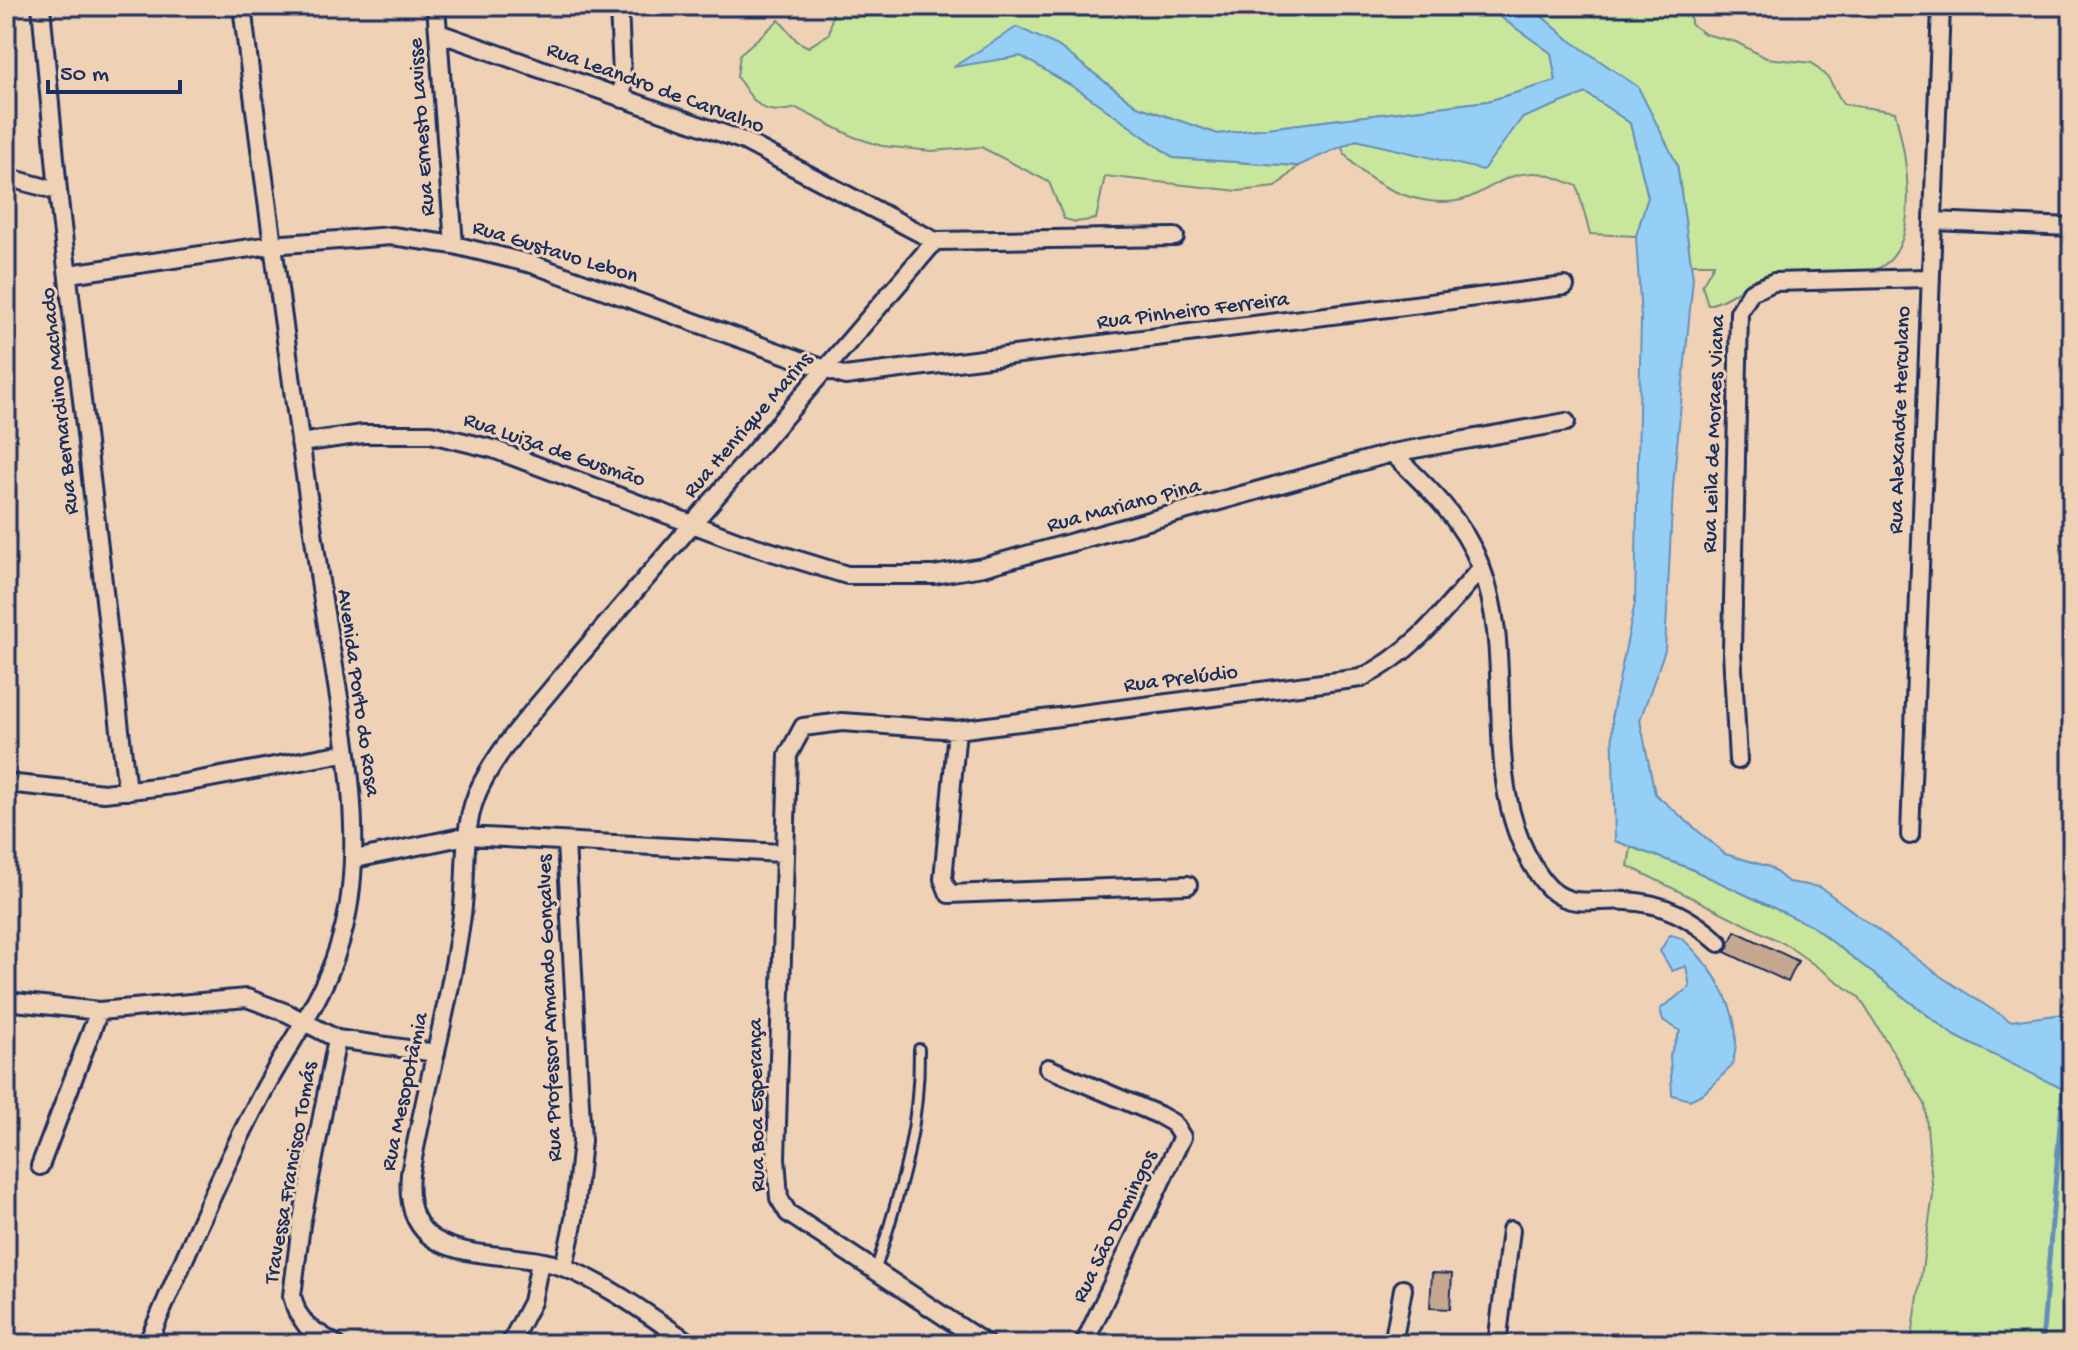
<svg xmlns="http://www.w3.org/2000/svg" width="2078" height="1350" viewBox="0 0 2078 1350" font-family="'Gochi Hand',sans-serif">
<rect width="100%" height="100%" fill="#efd1b6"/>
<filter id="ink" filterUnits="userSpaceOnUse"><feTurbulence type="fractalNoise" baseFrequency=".0125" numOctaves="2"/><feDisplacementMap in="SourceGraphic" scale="16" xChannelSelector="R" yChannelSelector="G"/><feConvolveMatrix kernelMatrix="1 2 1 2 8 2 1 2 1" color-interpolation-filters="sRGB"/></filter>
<g filter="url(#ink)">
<path fill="#c9e69d" stroke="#728a7e" stroke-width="2" d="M 834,6 L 1485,6 L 1551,53 L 1556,81 L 1488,101 L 1218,134 L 1137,106 L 1058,46 L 1017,28 L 955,66 L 1021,56 L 1082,92 L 1174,158 L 1298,166 L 1276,187 L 1238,191 L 1105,176 L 1096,219 L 1076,222 L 1064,219 L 1049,182 L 981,147 L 932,151 L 882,146 L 854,137 L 796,108 C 761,117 756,104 737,77 L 740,54 L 779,20 L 797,41 L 808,47 L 829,34 Z
M 1530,6 L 1690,6 L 1691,24 L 1705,34 L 1736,42 L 1766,58 L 1812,63 L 1829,79 L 1843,104 L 1895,112 C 1906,153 1926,256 1871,271 C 1841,280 1805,270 1773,275 C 1748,279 1732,300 1708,305 L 1702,285 L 1714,264 L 1691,264 L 1677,164 L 1568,39 Z
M 1586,93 L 1630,123 L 1648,197 L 1636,236 L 1590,234 L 1577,186 C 1565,182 1549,173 1536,173 C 1503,172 1486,194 1462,200 C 1421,210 1360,183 1341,147 L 1356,140 L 1483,169 L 1522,118 Z
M 1631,847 L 1689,868 L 1812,926 L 1953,1035 L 2062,1088 L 2072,1082 L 2072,1344 L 1911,1344 L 1933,1195 L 1925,1104 L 1859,997 L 1787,945 L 1628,866 Z"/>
<path fill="#96cff5" stroke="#658fb9" stroke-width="2" d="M 1485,6 L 1530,6 L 1568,39 L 1638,87 L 1677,164 L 1693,278 L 1673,487 L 1665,650 L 1640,720 L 1655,794 L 1725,854 L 1770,867 L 1788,882 L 1820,887 L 1943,978 L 2010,1021 L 2072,1013 L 2072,1082 L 2063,1089 L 1953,1035 L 1812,926 L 1689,868 L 1615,841 L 1612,714 L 1635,603 L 1641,318 L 1636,236 L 1648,197 L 1630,123 L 1586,93 L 1522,118 L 1483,170 L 1356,140 L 1298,166 L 1174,158 L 1082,92 L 1021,56 L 953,67 L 1017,27 L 1058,46 L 1137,106 L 1218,134 L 1488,101 L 1556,81 L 1551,53 Z
M 1670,935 C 1683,936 1691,947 1699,956 C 1724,984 1746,1028 1731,1067 L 1704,1093 L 1690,1100 L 1672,1095 L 1670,1055 L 1680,1031 L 1663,1020 L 1660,1009 L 1690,987 L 1686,966 L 1672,971 L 1660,951 Z"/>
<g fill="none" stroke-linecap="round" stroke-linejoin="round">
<path stroke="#658fb9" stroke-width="5" d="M 2042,1344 L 2063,1089"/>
</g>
<path fill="#c6a890" stroke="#1b2f5e" stroke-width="2" d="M 1735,931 L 1798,961 L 1788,982 L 1725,952 Z
M 1432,1273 L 1452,1274 L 1450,1309 L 1430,1308 Z"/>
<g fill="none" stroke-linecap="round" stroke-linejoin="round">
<g stroke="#1b2f5e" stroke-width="14">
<path id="lane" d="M 876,1269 C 900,1191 920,1132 919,1049"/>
</g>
<g stroke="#1b2f5e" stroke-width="22">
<path id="street" d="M 41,6 L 58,191 L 127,791
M 436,6 L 454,245
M 619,6 L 623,99
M 439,33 L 744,141 L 935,241 L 1175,237
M 6,177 L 58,191
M 1933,221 L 2072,227
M 69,274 L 271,245 L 392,236 L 454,245 L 532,264 L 845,376 L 1565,286
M 300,443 L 363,434 L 431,434 L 493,449 L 740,542 L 847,575 L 934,575 L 983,567 L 1392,453 L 1566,422
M 1392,453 C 1428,487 1463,520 1481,567 C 1520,668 1474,788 1543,881 C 1567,912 1594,898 1627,901 C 1664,903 1692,918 1719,943
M 957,730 L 943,879 L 949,894 L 1188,885
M 1738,760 L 1732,651 L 1739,312 L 1751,292 L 1774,282 L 1928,278
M 6,783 L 104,793 L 173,785 L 344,753
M 1910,835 L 1941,6
M 355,859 L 466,836 L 782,853
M 6,1001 L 99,1011 L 247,998 L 287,1013 L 337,1039 L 436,1053
M 1048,1068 L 1159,1115 L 1173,1123 L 1182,1137 L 1084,1344
M 40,1166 L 99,1011
M 564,1267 L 574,1219 L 582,1141 L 566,842
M 147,1344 C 185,1259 220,1172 264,1090 C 295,1033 328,993 344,928 C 370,825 335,686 320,581 C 293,390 265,198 242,6
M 335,1344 L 307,1326 L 297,1312 L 292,1296 L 301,1225 L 337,1039
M 510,1344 L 532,1302 L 540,1262
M 691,1344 C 651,1317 610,1285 565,1268 C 503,1244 401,1275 410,1174 C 426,1087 450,1003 462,915 C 468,871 460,824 482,783 C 502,744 535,710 563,675 L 935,241
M 986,1344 L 788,1213 L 779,1198 L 776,1158 L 788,755 L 803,727 L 842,722 L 957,730 L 1361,678 C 1413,653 1444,611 1481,568
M 1393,1344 L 1403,1289
M 1497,1344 L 1511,1230"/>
</g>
<use href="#lane" stroke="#efd1b6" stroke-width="8"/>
<use href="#street" stroke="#efd1b6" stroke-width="16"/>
</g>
</g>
<g text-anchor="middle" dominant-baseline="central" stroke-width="6" stroke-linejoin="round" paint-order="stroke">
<g font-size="22" fill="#1b2f5e" stroke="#efd1b6">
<text transform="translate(655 89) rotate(20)">Rua Leandro de Carvalho</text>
<text transform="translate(423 127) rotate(-94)">Rua Ernesto Lavisse</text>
<text transform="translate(555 253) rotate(17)">Rua Gustavo Lebon</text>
<text transform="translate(1193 312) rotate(-7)">Rua Pinheiro Ferreira</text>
<text transform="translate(61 401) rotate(-96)">Rua Bernardino Machado</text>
<text transform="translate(1901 420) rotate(-88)">Rua Alexandre Herculano</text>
<text transform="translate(749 426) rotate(-49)">Rua Henrique Marins</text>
<text transform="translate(1715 434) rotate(-88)">Rua Leila de Moraes Viana</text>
<text transform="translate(554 451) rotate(19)">Rua Luiza de Gusmão</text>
<text transform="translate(1124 507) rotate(-15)">Rua Mariano Pina</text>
<text transform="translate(1181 680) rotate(-7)">Rua Prelúdio</text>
<text transform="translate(357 693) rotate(82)">Avenida Porto do Rosa</text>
<text transform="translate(551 1008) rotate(-92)">Rua Professor Armando Gonçalves</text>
<text transform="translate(406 1092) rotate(-78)">Rua Mesopotâmia</text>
<text transform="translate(758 1105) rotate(-91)">Rua Boa Esperança</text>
<text transform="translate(292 1173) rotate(-80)">Travessa Francisco Tomás</text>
<text transform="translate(1116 1227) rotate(-64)">Rua São Domingos</text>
</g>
</g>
<rect width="2078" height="1350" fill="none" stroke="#efd1b6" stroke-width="32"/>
<rect x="16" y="16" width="2046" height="1318" fill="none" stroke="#1b2f5e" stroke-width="3" filter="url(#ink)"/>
<path d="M48 80v12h132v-12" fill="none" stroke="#1b2f5e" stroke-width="4"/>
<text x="60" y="80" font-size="24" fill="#1b2f5e" stroke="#efd1b6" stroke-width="6" paint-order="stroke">50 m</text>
</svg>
